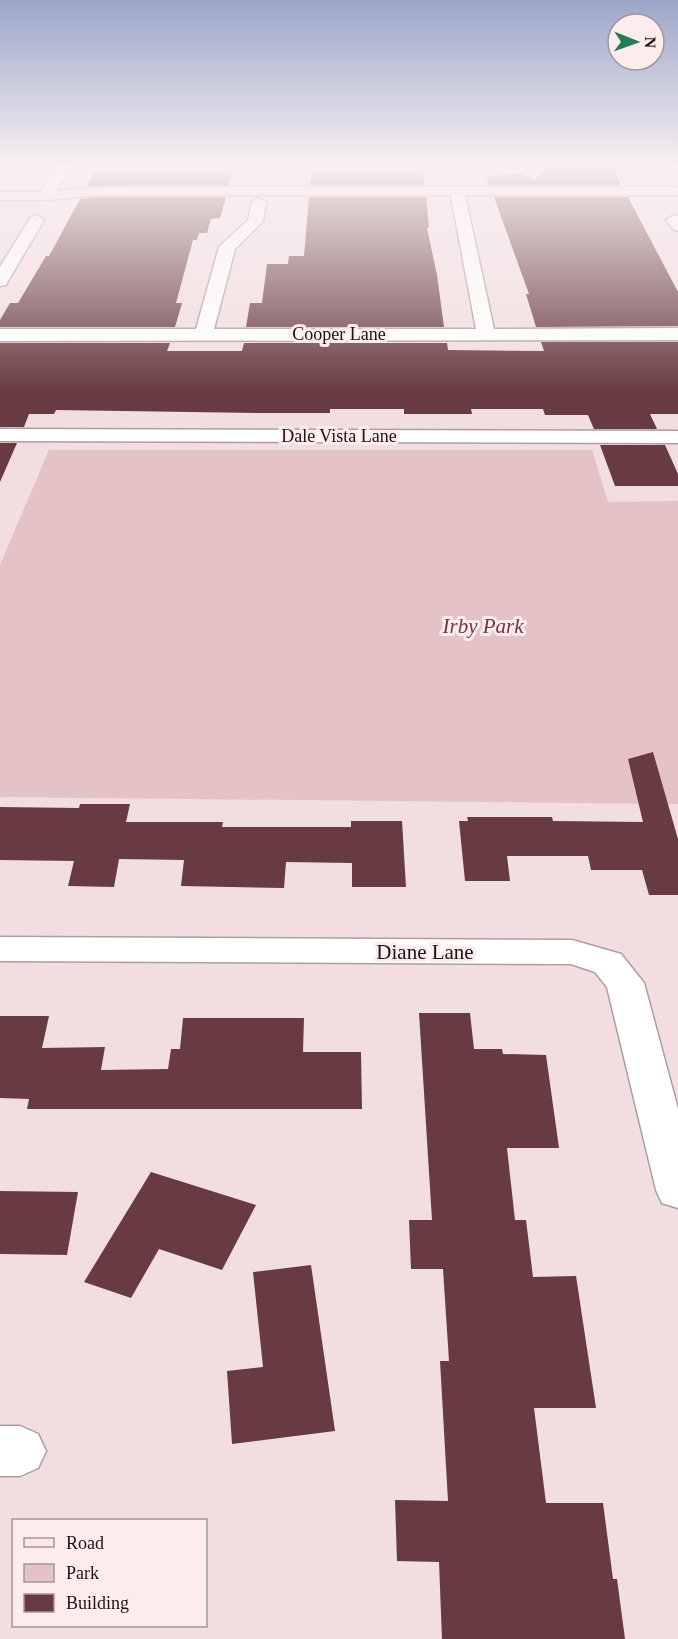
<svg xmlns="http://www.w3.org/2000/svg" width="678" height="1639" viewBox="0 0 678 1639" font-family="'Times New Roman',serif">
<rect width="100%" height="100%" fill="#f2dde0"/>
<path fill="#e5c2c6" d="M 49,450 L 592,450 L 608,502 L 678,501 L 678,804 L 0,797 L 0,565 Z"/>
<path fill="#683b42" d="M 553,164 L 613,168 L 621,185 L 489,185 L 486,177 L 522,173 L 534,180 Z
M 141,171 L 232,171 L 229,185 L 87,186 L 94,173 Z
M 312,171 L 423,171 L 424,185 L 310,185 Z
M 100,197 L 226,197 L 220,218 L 211,219 L 207,233 L 199,233 L 197,240 L 193,240 L 176,303 L 182,303 L 175,327 L 0,327 L 0,320 L 10,303 L 18,303 L 46,256 L 49,256 L 80,199 Z
M 309,197 L 426,197 L 429,227 L 427,228 L 437,275 L 444,327 L 246,327 L 250,303 L 262,303 L 267,264 L 288,264 L 289,256 L 304,256 Z
M 494,197 L 628,197 L 678,292 L 678,326 L 536,327 L 526,294 L 529,294 Z
M 541,342 L 678,342 L 678,414 L 650,414 L 657,429 L 594,429 L 588,415 L 545,415 L 543,409 L 471,409 L 472,414 L 404,414 L 404,409 L 330,409 L 330,413 L 256,413 L 56,410 L 54,414 L 29,414 L 24,427 L 0,427 L 0,343 L 170,343 L 167,351 L 242,351 L 244,343 L 447,343 L 448,350 L 544,351 Z
M 0,443 L 17,443 L 0,482 Z
M 600,445 L 665,445 L 678,474 L 678,486 L 615,486 Z
M 653,752 L 678,839 L 678,895 L 649,895 L 642,870 L 591,870 L 588,856 L 507,856 L 510,881 L 465,881 L 459,821 L 468,821 L 467,817 L 552,817 L 553,821 L 643,822 L 628,759 Z
M 80,804 L 130,804 L 126,822 L 223,822 L 222,827 L 351,827 L 351,821 L 402,821 L 406,887 L 352,887 L 352,863 L 286,862 L 284,888 L 181,886 L 184,860 L 119,859 L 114,887 L 68,886 L 74,861 L 0,860 L 0,807 L 79,808 Z
M 419,1013 L 470,1013 L 474,1049 L 502,1049 L 503,1054 L 546,1055 L 559,1148 L 507,1148 L 515,1220 L 526,1220 L 533,1277 L 576,1276 L 596,1408 L 534,1408 L 546,1503 L 603,1503 L 613,1579 L 617,1579 L 625,1639 L 442,1639 L 439,1562 L 397,1561 L 395,1500 L 448,1501 L 440,1361 L 449,1361 L 443,1269 L 411,1269 L 409,1220 L 432,1220 Z
M 0,1016 L 49,1016 L 42,1048 L 105,1047 L 101,1070 L 168,1069 L 171,1049 L 180,1049 L 183,1018 L 304,1018 L 303,1052 L 361,1052 L 362,1109 L 27,1109 L 29,1099 L 0,1098 Z
M 151,1172 L 256,1205 L 222,1270 L 159,1249 L 131,1298 L 84,1282 Z
M 0,1191 L 78,1192 L 67,1255 L 0,1254 Z
M 311,1265 L 335,1431 L 232,1444 L 227,1371 L 263,1367 L 253,1272 Z"/>
<g fill="none" stroke-linecap="round" stroke-linejoin="round">
<g stroke="#b09da0" stroke-width="3">
<path id="minor" d="M 59,164 L 73,164 L 50,199 L 40,199 L 38,196 Z
M 457,187 L 464,191 L 494,329 L 678,328 L 678,340 L 0,341 L 0,329 L 196,329 L 219,247 L 248,220 L 252,202 L 259,198 L 266,202 L 263,221 L 235,249 L 214,329 L 476,329 L 450,191 Z
M 36,215 L 44,220 L 8,281 L 6,285 L 0,286 L 0,267 L 31,217 Z
M 674,215 L 678,216 L 678,231 L 673,229 L 666,220 Z
M 0,429 L 678,431 L 678,443 L 0,441 Z
M 0,937 L 572,940 L 621,954 L 644,983 L 678,1109 L 678,1208 L 662,1203 L 656,1190 L 607,987 L 595,972 L 571,964 L 0,961 Z
M 0,1426 L 20,1426 L 38,1434 L 46,1451 L 38,1468 L 20,1476 L 0,1476 Z"/>
</g>
<g stroke="#b09da0" stroke-width="3">
<path id="secondary" d="M 100,187 L 678,187 L 678,195 L 100,195 L 45,200 L 0,200 L 0,192 L 45,192 Z"/>
</g>
<use href="#minor" fill="#fff" fill-rule="evenodd"/>
<use href="#secondary" fill="#fde5e9" fill-rule="evenodd"/>
</g>
<linearGradient id="sky" x2="0" y2="1"><stop stop-color="#9ba6c9"/><stop offset="0.42" stop-color="#f9f0f1"/><stop offset="1" stop-color="#f9f0f1" stop-opacity="0"/></linearGradient>
<rect width="678" height="393" fill="url(#sky)"/>
<g text-anchor="middle" dominant-baseline="central" stroke-width="6" stroke-linejoin="round" paint-order="stroke">
<g font-size="18" fill="#1b1415" stroke="#fcecee">
<text x="339" y="334">Cooper Lane</text>
<text x="339" y="436">Dale Vista Lane</text>
</g>
<g font-size="21" font-style="italic" fill="#763441" stroke="#fcecee">
<text x="483" y="626">Irby Park</text>
</g>
<g font-size="21" fill="#1b1415" stroke="#fcecee">
<text x="425" y="952">Diane Lane</text>
</g>
</g>
<rect x="12" y="1519" width="195" height="108" fill="#fcecee" stroke="#a29697" stroke-width="1.5"/>
<rect x="24" y="1538" width="30" height="9" fill="#fde5e9" stroke="#a29697" stroke-width="1.5"/>
<text x="66" y="1549" font-size="18" fill="#1b1415">Road</text>
<rect x="24" y="1564" width="30" height="18" fill="#e5c2c6" stroke="#a29697" stroke-width="1.5"/>
<text x="66" y="1579" font-size="18" fill="#1b1415">Park</text>
<rect x="24" y="1594" width="30" height="18" fill="#683b42" stroke="#a29697" stroke-width="1.5"/>
<text x="66" y="1609" font-size="18" fill="#1b1415">Building</text>
<g transform="translate(636 42) rotate(91)"><circle r="28" fill="#fcecee" stroke="#a29697" stroke-width="1.5"/>
<path d="M0-4.5L10 22L0 15L-10 22Z" fill="#217e55"/>
<text y="-9" font-size="16" font-weight="bold" text-anchor="middle" fill="#1b1415">N</text>
</g>
</svg>
